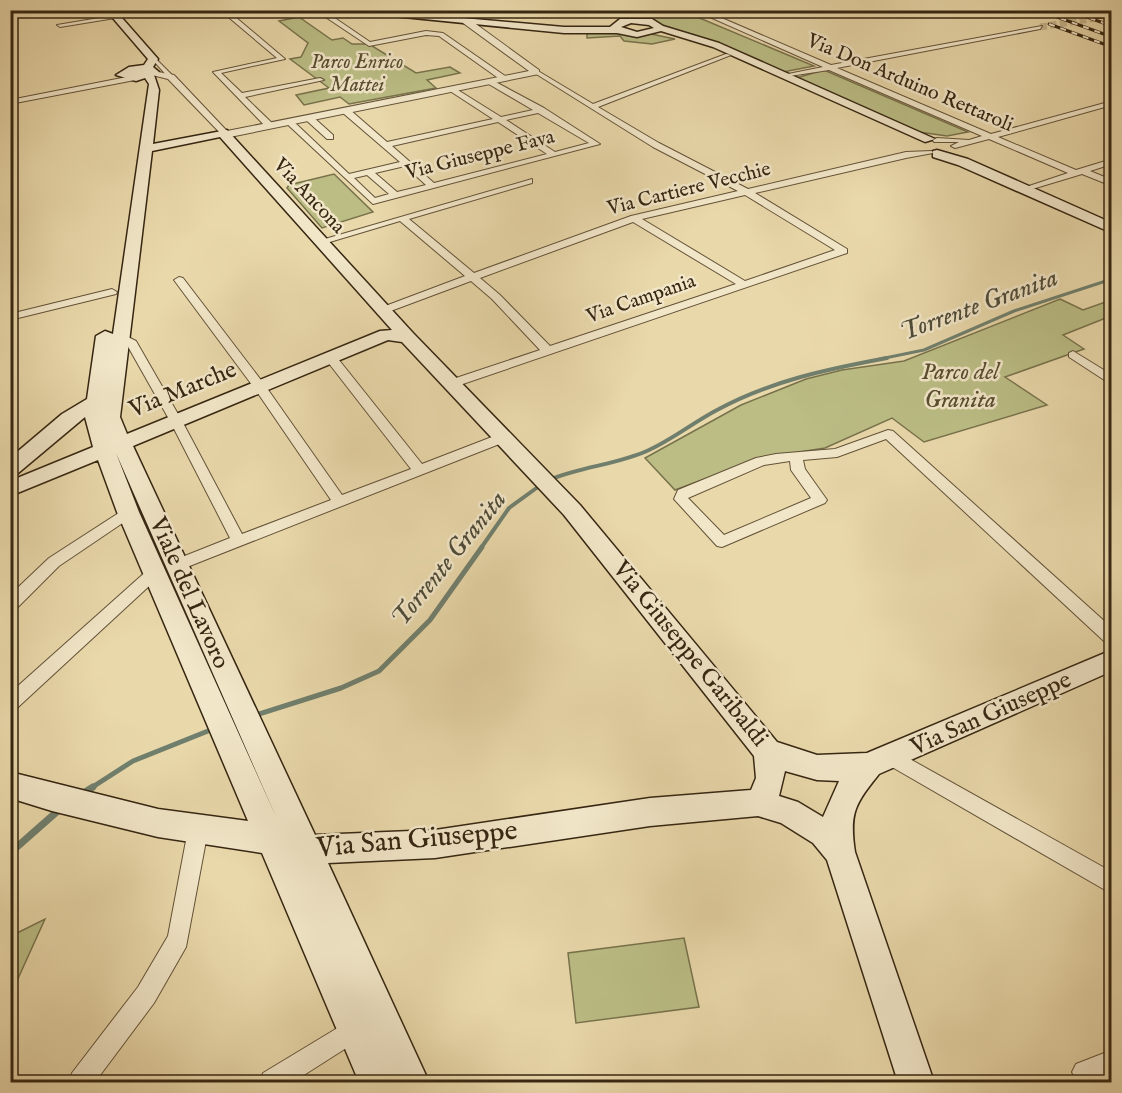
<svg xmlns="http://www.w3.org/2000/svg" width="1122" height="1093" viewBox="0 0 1122 1093" font-family="'IM FELL English',serif">
<rect width="100%" height="100%" fill="#e9d8aa"/>
<filter id="stains"><feTurbulence type="fractalNoise" baseFrequency=".00333" numOctaves="4"/><feColorMatrix values="0 0 0 0 .2 0 0 0 0 .09 0 0 0 0 .02 0 0 0 .5 -.17"/></filter>
<radialGradient id="worn" r=".72"><stop offset=".6" stop-color="#630" stop-opacity="0"/><stop offset="1" stop-color="#630" stop-opacity=".3"/></radialGradient>
<path fill="#bbbd85" stroke="#78724c" stroke-width="1.5" d="M 652,11 L 683,11 L 814,66 L 783,72 L 716,42 L 665,28 L 641,14 Z
M 299,17 L 332,40 L 343,38 L 352,44 L 369,44 L 416,73 L 450,67 L 460,73 L 427,80 L 436,88 L 349,104 L 340,97 L 304,105 L 296,95 L 329,88 L 290,59 L 301,57 L 308,43 L 279,21 Z
M 587,31 L 651,34 L 675,39 L 652,44 L 624,41 L 620,36 L 587,38 Z
M 824,70 L 968,132 L 947,136 L 919,132 L 796,78 Z
M 334,174 L 373,212 L 322,228 L 287,188 L 289,185 Z
M 1060,299 L 1083,310 L 1111,300 L 1111,316 L 1063,335 L 1084,349 L 1005,377 L 1047,405 L 924,442 L 892,418 L 825,448 L 761,458 L 675,490 L 645,458 L 741,405 L 806,379 L 842,370 L 904,361 Z
M 45,919 L 11,994 L 11,936 Z
M 684,938 L 699,1007 L 576,1023 L 568,953 Z"/>
<g fill="none" stroke-linecap="round" stroke-linejoin="round">
<path stroke="#707f6d" stroke-width="3" d="M 880,359 L 924,350 L 1014,311 L 1112,279"/>
<path stroke="#707f6d" stroke-width="4" d="M 549,480 C 582,466 617,465 649,450 C 673,439 694,422 717,410 C 770,381 828,369 887,358
M 481,548 L 509,508 L 542,484"/>
<path stroke="#707f6d" stroke-width="5" d="M 253,716 L 341,688 L 379,671 L 430,620 L 482,547
M 91,788 L 133,761 L 213,729"/>
<path stroke="#707f6d" stroke-width="7" d="M 82,794 L 93,787
M 10,853 L 60,809"/>
<path stroke="#c5b48c" stroke-width="7" stroke-dasharray="7 3" stroke-linecap="butt" d="M 1040,27 L 1096,18"/>
<g stroke="#635238" stroke-width="2">
<path id="minor" d="M 220,10 L 227,10 L 285,59 L 221,73 L 242,93 L 320,78 L 324,80 L 245,97 L 273,124 L 273,128 L 267,128 L 213,72 L 277,58 Z
M 315,10 L 323,10 L 370,42 L 426,31 L 443,33 L 508,78 L 501,80 L 439,36 L 426,35 L 369,46 Z
M 425,10 L 436,10 L 416,17 L 413,15 Z
M 455,10 L 461,10 L 466,20 L 462,20 Z
M 635,10 L 647,10 L 632,15 L 629,13 Z
M 694,10 L 703,10 L 831,65 L 1042,26 L 1040,29 L 837,68 L 991,134 L 1112,101 L 1112,105 L 998,137 L 1076,170 L 1112,159 L 1112,164 L 1090,171 L 1112,180 L 1112,186 L 1082,174 L 1029,190 L 1029,186 L 1068,173 L 989,139 L 955,148 L 951,146 L 959,142 L 934,142 L 933,140 L 937,138 L 969,140 L 982,136 L 829,70 L 783,77 L 783,75 L 823,67 Z
M 1112,14 L 1112,18 L 1093,18 Z
M 117,15 L 115,18 L 60,27 L 57,25 Z
M 726,54 L 731,55 L 598,107 L 659,143 L 748,189 L 906,152 L 932,151 L 933,153 L 906,158 L 755,193 L 847,249 L 847,253 L 451,388 L 447,387 L 447,381 L 540,350 L 492,299 L 471,281 L 388,312 L 380,312 L 380,308 L 465,276 L 400,221 L 323,244 L 318,241 L 532,179 L 532,183 L 409,219 L 474,273 L 631,216 L 738,191 L 653,147 L 533,72 L 538,71 L 593,104 ZM 745,195 L 835,250 L 745,281 L 642,219 ZM 633,222 L 736,284 L 550,346 L 500,295 L 480,278 Z
M 151,58 L 155,58 L 173,76 L 173,78 L 169,78 Z
M 132,76 L 135,80 L 10,104 L 10,100 Z
M 490,79 L 544,108 L 600,144 L 373,204 L 285,122 L 292,120 L 349,174 L 400,162 L 343,113 L 343,109 L 349,109 L 387,142 L 493,119 L 450,91 L 453,87 L 501,117 L 533,110 L 487,83 ZM 538,113 L 589,143 L 555,152 L 506,120 ZM 498,122 L 547,154 L 434,183 L 392,146 ZM 405,166 L 426,185 L 397,192 L 375,173 ZM 367,175 L 389,194 L 375,198 L 354,178 Z
M 306,116 L 312,116 L 333,135 L 333,139 L 327,139 L 306,120 Z
M 179,277 L 183,278 L 264,384 L 342,495 L 411,469 L 327,361 L 327,355 L 335,355 L 422,464 L 497,435 L 502,434 L 509,438 L 507,441 L 182,569 L 172,569 L 169,565 L 172,561 L 230,538 L 170,421 L 126,343 L 116,339 L 116,335 L 124,335 L 136,341 L 182,421 L 242,534 L 331,500 L 255,389 L 174,280 Z
M 112,289 L 117,292 L 116,294 L 10,320 L 10,314 Z
M 1073,351 L 1112,375 L 1112,385 L 1069,357 L 1069,353 Z
M 888,430 L 893,431 L 1112,628 L 1112,644 L 1106,643 L 886,439 L 837,457 L 803,460 L 805,469 L 827,500 L 825,503 L 722,547 L 717,546 L 674,499 L 678,490 L 756,458 L 776,454 L 835,449 ZM 790,461 L 791,470 L 811,498 L 724,535 L 688,498 L 764,465 Z
M 128,507 L 135,512 L 133,516 L 59,566 L 16,609 L 10,611 L 10,595 L 49,558 Z
M 155,566 L 160,568 L 163,572 L 160,576 L 16,709 L 10,711 L 10,693 L 150,568 Z
M 892,749 L 1112,872 L 1112,894 L 885,763 L 883,757 L 885,751 Z
M 198,821 L 205,823 L 208,830 L 186,947 L 154,1003 L 95,1082 L 69,1082 L 72,1073 L 138,987 L 168,936 L 188,830 L 191,823 Z
M 354,1018 L 362,1022 L 366,1030 L 362,1038 L 293,1082 L 260,1082 L 263,1073 Z
M 1112,1050 L 1112,1074 L 1100,1078 L 1101,1082 L 1077,1082 L 1072,1072 L 1076,1064 Z"/>
</g>
<g stroke="#635238" stroke-width="2">
<path id="tertiary" d="M 463,19 L 469,19 L 539,70 L 539,74 L 225,138 L 168,79 L 148,74 L 153,71 L 174,75 L 227,131 L 529,71 L 463,23 Z"/>
</g>
<g stroke="#362612" stroke-width="3">
<path id="secondary" d="M 106,10 L 115,10 L 158,59 L 153,67 L 159,72 L 154,75 L 159,90 L 153,144 L 227,130 L 413,333 L 580,505 L 777,742 L 817,755 L 867,753 L 1112,650 L 1112,671 L 879,774 C 855,804 849,813 855,852 L 934,1082 L 898,1082 L 827,860 L 813,843 L 781,823 L 758,816 L 650,826 L 435,858 L 328,863 L 429,1082 L 359,1082 L 262,853 L 158,837 L 52,811 L 10,798 L 10,772 L 158,809 L 248,821 L 117,512 L 98,460 L 10,496 L 10,481 L 93,447 L 85,417 L 17,474 L 10,476 L 10,458 L 62,414 L 87,399 L 96,336 L 105,331 L 113,334 L 149,84 L 145,78 L 136,81 L 116,75 L 129,67 L 144,65 L 148,59 ZM 220,137 L 392,330 L 380,331 L 127,434 L 120,417 L 152,151 ZM 388,340 L 402,342 L 564,515 L 754,756 L 756,778 L 751,790 L 650,798 L 435,830 L 315,835 L 133,446 ZM 116,453 L 277,819 L 139,512 ZM 785,771 L 817,780 L 839,781 L 823,817 L 798,802 L 779,796 Z
M 333,10 L 373,10 L 564,27 L 610,27 L 620,19 L 652,19 L 663,26 L 719,43 L 935,139 L 925,142 L 713,47 L 661,31 L 637,37 L 617,33 L 564,33 ZM 631,23 L 649,25 L 654,28 L 637,32 L 621,27 Z
M 937,150 L 968,159 L 1112,223 L 1112,233 L 958,165 L 933,157 L 933,151 Z"/>
</g>
<use href="#minor" fill="#f1e6c8" fill-rule="evenodd"/>
<use href="#tertiary" fill="#f1e6c8" fill-rule="evenodd"/>
<use href="#secondary" fill="#f1e6c8" fill-rule="evenodd"/>
<g stroke="#362612" stroke-width="3">
<path id="rail" d="M 1038,10 L 1112,37
M 1067,10 L 1112,26
M 1049,24 L 1112,47"/>
</g>
<use href="#rail" stroke="#f1e6c8" stroke-width="2" stroke-dasharray="6" stroke-linecap="butt"/>
</g>
<g text-anchor="middle" dominant-baseline="central" stroke-width="5" stroke-linejoin="round" paint-order="stroke">
<g font-size="20" font-style="italic" fill="#574c2f" stroke="#f1e6c8">
<text x="357" y="62">Parco Enrico<tspan x="357" dy="23">Mattei</tspan></text>
</g>
<g font-size="20" fill="#362612" stroke="#f1e6c8">
<text transform="translate(910 83) rotate(23)">Via Don Arduino Rettaroli</text>
<text transform="translate(480 155) rotate(-14)">Via Giuseppe Fava</text>
<text transform="translate(689 189) rotate(-14)">Via Cartiere Vecchie</text>
<text transform="translate(309 196) rotate(47)">Via Ancona</text>
<text transform="translate(641 299) rotate(-19)">Via Campania</text>
</g>
<g font-size="24" font-style="italic" fill="#574c2f" stroke="#f1e6c8">
<text x="960" y="372">Parco del<tspan x="960" dy="28">Granita</tspan></text>
</g>
<g font-size="24" fill="#362612" stroke="#f1e6c8">
<text transform="translate(183 390) rotate(-22)">Via Marche</text>
<text transform="translate(189 593) rotate(66)">Viale del Lavoro</text>
<text transform="translate(690 654) rotate(51)">Via Giuseppe Garibaldi</text>
<text transform="translate(991 714) rotate(-24)">Via San Giuseppe</text>
</g>
<g font-size="26" font-style="italic" fill="#4e4b38" stroke="#f1e6c8">
<text transform="translate(979 305) rotate(-20)">Torrente Granita</text>
<text transform="translate(449 559) rotate(-51)">Torrente Granita</text>
</g>
<g font-size="28" fill="#362612" stroke="#f1e6c8">
<text transform="translate(417 840) rotate(-5)">Via San Giuseppe</text>
</g>
</g>
<rect width="1122" height="1093" fill="none" stroke="#e9d8aa" stroke-width="36"/>
<rect x="12" y="12" width="1098" height="1069" fill="none" stroke="#362612" stroke-width="3"/>
<rect x="18" y="18" width="1086" height="1057" fill="none" stroke="#362612" stroke-width="1.5"/>
<rect width="100%" height="100%" filter="url(#stains)"/>
<rect width="100%" height="100%" fill="url(#worn)"/>
</svg>
